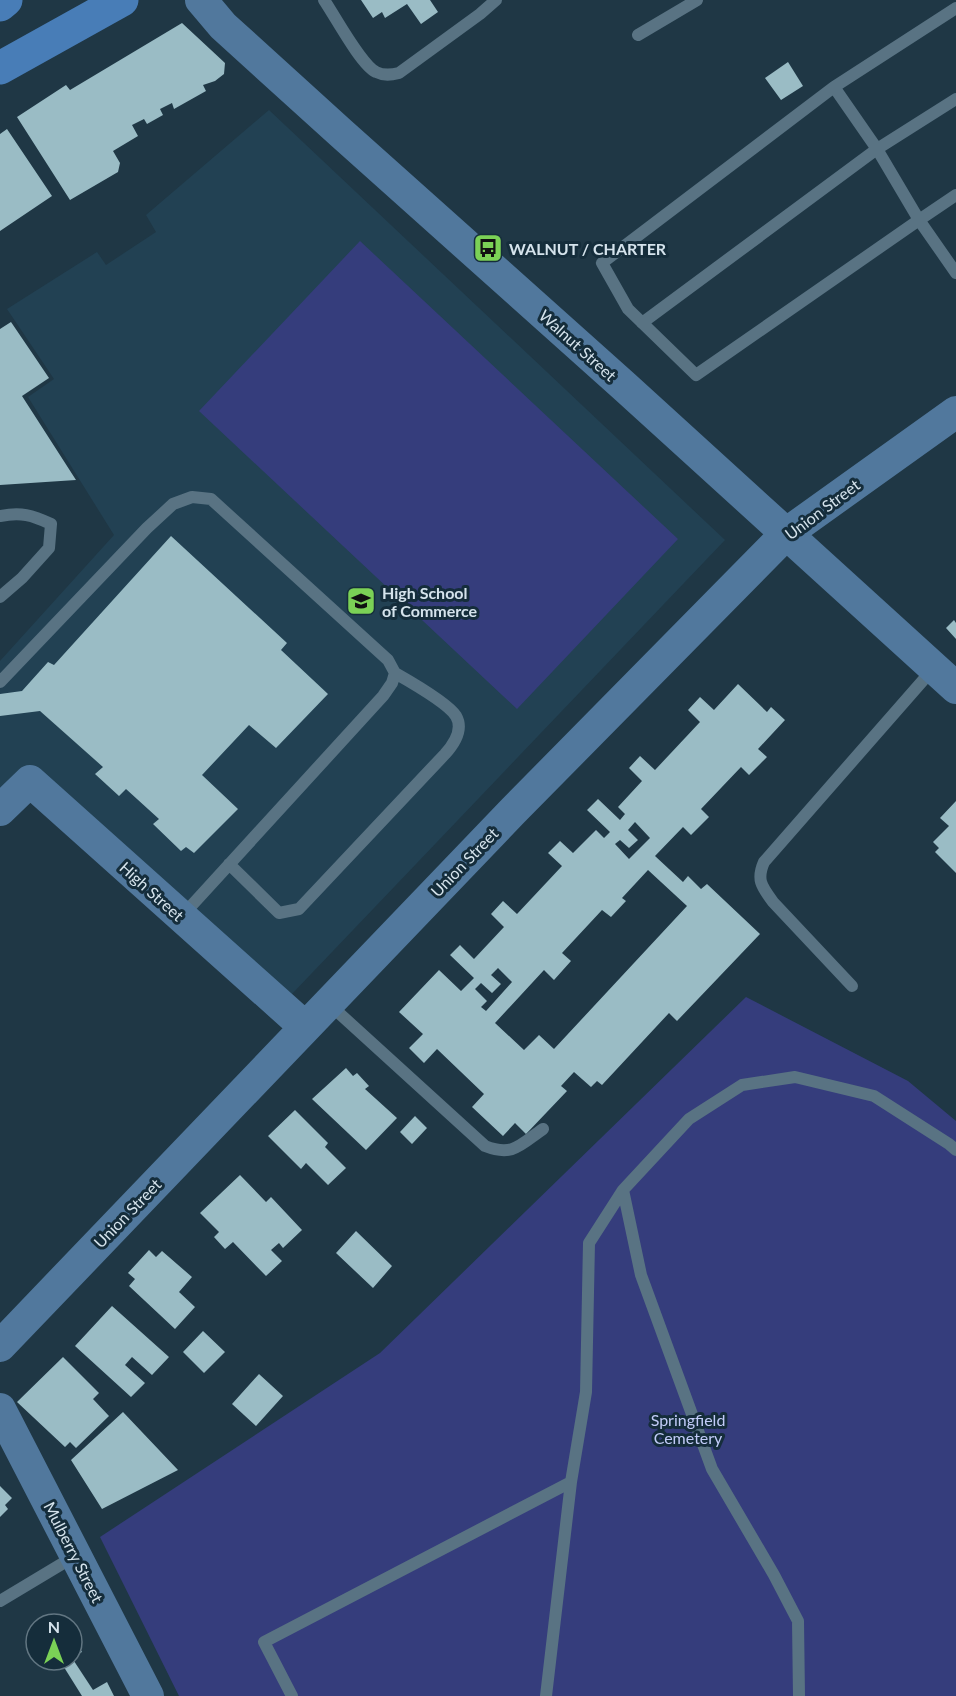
<svg xmlns="http://www.w3.org/2000/svg" width="956" height="1696" viewBox="0 0 956 1696" font-family="Lato,sans-serif">
<rect width="100%" height="100%" fill="#1f3745"/>
<path fill="#224153" d="M 269,110 L 725,540 L 270,1017 L 13,780 L 0,792 L 0,661 L 114,535 L 28,397 L 54,379 L 7,309 L 97,252 L 106,265 L 156,232 L 146,215 Z"/>
<path fill="#353d7c" d="M 360,241 L 678,539 L 517,709 L 199,411 Z
M 746,997 L 908,1081 L 956,1121 L 956,1696 L 179,1696 L 100,1537 L 380,1353 Z"/>
<path fill="#9abcc5" fill-rule="evenodd" d="M 361,0 L 430,0 L 438,12 L 421,24 L 407,4 L 385,18 L 382,12 L 373,18 Z
M 182,23 L 225,63 L 224,74 L 215,81 L 203,85 L 206,91 L 174,109 L 172,103 L 160,109 L 163,115 L 147,124 L 144,119 L 132,125 L 138,136 L 113,151 L 120,163 L 118,172 L 70,200 L 17,117 L 66,85 L 70,90 Z
M 788,62 L 803,86 L 781,100 L 765,78 Z
M 7,129 L 52,196 L 0,231 L 0,134 Z
M 11,322 L 49,378 L 22,396 L 76,480 L 0,485 L 0,329 Z
M 171,536 L 287,643 L 281,650 L 328,694 L 276,748 L 249,725 L 202,775 L 238,809 L 194,853 L 186,847 L 181,851 L 153,824 L 159,819 L 126,789 L 119,796 L 95,774 L 103,767 L 40,711 L 0,716 L 0,694 L 22,691 L 48,662 L 54,665 Z
M 954,620 L 956,623 L 956,639 L 946,628 Z
M 738,684 L 767,712 L 771,707 L 785,720 L 758,749 L 767,757 L 749,775 L 741,767 L 701,809 L 709,817 L 691,835 L 683,827 L 655,856 L 683,882 L 688,876 L 701,889 L 707,884 L 760,934 L 677,1021 L 669,1013 L 602,1085 L 597,1081 L 591,1087 L 574,1072 L 561,1086 L 567,1091 L 526,1134 L 515,1123 L 503,1136 L 472,1107 L 484,1094 L 437,1049 L 424,1063 L 409,1048 L 423,1034 L 399,1012 L 439,970 L 461,991 L 474,978 L 450,955 L 460,945 L 474,959 L 504,927 L 491,914 L 503,901 L 517,914 L 562,866 L 548,853 L 560,841 L 573,853 L 596,830 L 604,838 L 610,832 L 587,810 L 598,799 L 620,820 L 625,814 L 618,807 L 642,781 L 629,768 L 640,756 L 655,770 L 700,722 L 688,710 L 700,697 L 714,710 ZM 635,822 L 650,838 L 629,859 L 615,844 L 620,840 L 629,848 L 638,840 L 628,830 ZM 648,870 L 687,906 L 554,1049 L 539,1035 L 524,1050 L 495,1023 L 544,970 L 554,980 L 571,961 L 562,953 L 602,910 L 611,917 L 626,901 L 622,898 ZM 498,968 L 512,982 L 486,1011 L 481,1007 L 487,1001 L 475,989 L 481,983 L 492,993 L 501,984 L 491,975 Z
M 956,801 L 956,873 L 935,852 L 939,848 L 933,842 L 949,826 L 940,818 Z
M 346,1068 L 353,1076 L 357,1073 L 369,1086 L 365,1089 L 397,1118 L 366,1150 L 312,1099 Z
M 295,1110 L 328,1143 L 325,1147 L 346,1168 L 328,1185 L 306,1163 L 301,1169 L 268,1136 Z
M 415,1116 L 427,1128 L 412,1144 L 400,1132 Z
M 240,1175 L 266,1202 L 271,1197 L 302,1230 L 283,1248 L 279,1243 L 271,1250 L 282,1261 L 266,1276 L 233,1242 L 225,1249 L 214,1237 L 219,1232 L 200,1213 Z
M 356,1231 L 392,1266 L 373,1288 L 336,1253 Z
M 149,1250 L 156,1257 L 162,1251 L 192,1277 L 179,1292 L 195,1307 L 175,1329 L 129,1286 L 135,1279 L 128,1273 Z
M 112,1306 L 169,1357 L 152,1375 L 132,1357 L 125,1365 L 145,1383 L 131,1397 L 75,1346 Z
M 203,1331 L 225,1352 L 204,1373 L 183,1352 Z
M 63,1357 L 99,1393 L 93,1399 L 109,1416 L 76,1448 L 70,1442 L 65,1447 L 17,1402 Z
M 259,1374 L 283,1396 L 256,1426 L 232,1404 Z
M 123,1412 L 178,1470 L 102,1509 L 71,1460 Z
M 0,1486 L 12,1498 L 5,1505 L 8,1509 L 0,1517 Z
M 72,1636 L 82,1652 L 72,1657 Z
M 72,1658 L 93,1690 L 107,1682 L 114,1696 L 82,1696 L 62,1664 L 53,1669 L 48,1660 L 72,1660 Z"/>
<g fill="none" stroke-linecap="round" stroke-linejoin="round">
<path stroke="#597383" stroke-width="12" d="M 324,0 C 335,16 361,65 376,72 C 384,76 391,75 399,73 L 480,14 L 496,0
M 638,35 L 697,0
M 834,87 L 956,8
M 956,195 L 919,220 L 696,375 L 628,309 L 602,263 L 834,87 L 877,149 L 919,220 L 956,273
M 642,323 L 877,149 L 956,99
M 0,516 C 21,512 32,515 51,524 L 49,548 L 22,578 L 0,597
M 0,682 L 147,528 L 173,504 L 192,497 L 211,499 L 388,660 L 395,673 L 392,683 L 383,696 L 182,916
M 229,864 L 279,913 L 299,909 L 445,754 C 454,744 464,730 456,716 C 448,703 409,681 395,673
M 852,986 L 773,902 C 762,887 756,880 764,862 L 933,669
M 329,1004 L 485,1146 C 513,1157 520,1145 543,1129
M 0,1601 L 75,1556
M 292,1696 L 264,1642 L 571,1482
M 546,1696 L 571,1482 L 586,1392 L 589,1243 L 623,1190
M 799,1696 L 798,1621 L 774,1575 L 712,1469 L 641,1275 L 623,1190 L 689,1119 L 742,1085 L 795,1077 L 874,1096 L 949,1144 L 956,1150"/>
<path stroke="#51789d" stroke-width="32" d="M 201,0 L 223,26 L 341,133 L 624,386 L 956,688
M 0,810 L 30,781 L 305,1027
M 0,1346 L 512,812 L 787,533 L 956,412
M 0,1409 L 148,1696"/>
<path stroke="#487db7" stroke-width="33" d="M 0,5 L 6,0
M 0,68 L 122,0"/>
</g>
<defs>
<g id="bus-square" transform="scale(1.5)"><rect x="-9" y="-9" width="18" height="18" rx="4" fill="#7bd156" stroke="#152d3b"/><path d="M-5-6H5V4H4V6H2V4H-2V6H-4V4H-5ZM-3.5-4V0h7V-4ZM-3.5 1.2v1.5H-2V1.2ZM2 1.2v1.5H3.5V1.2Z" fill="#111"/></g>
<g id="school-square" transform="scale(1.5)"><rect x="-9" y="-9" width="18" height="18" rx="4" fill="#7bd156" stroke="#152d3b"/><path d="M0-5L7-2L0 1L-7-2ZM-4 1L0 2.5L4 1V4Q0 6-4 4Z" fill="#111"/></g>
</defs>
<g fill-rule="evenodd">
<use href="#bus-square" x="488" y="248"/>
<use href="#school-square" x="361" y="601"/>
</g>
<g text-anchor="middle" dominant-baseline="central" stroke-width="6" stroke-linejoin="round" paint-order="stroke">
<g font-size="16" font-weight="bold" fill="#d5e3ec" stroke="#152d3b" text-anchor="start">
<text x="509" y="248">WALNUT / CHARTER</text>
<text x="382" y="592">High School<tspan x="382" dy="18">of Commerce</tspan></text>
</g>
<g font-size="16" fill="#d5e3ec" stroke="#152d3b">
<text transform="translate(578 345) rotate(42)">Walnut Street</text>
<text transform="translate(822 509) rotate(-37)">Union Street</text>
<text transform="translate(464 862) rotate(-46)">Union Street</text>
<text transform="translate(152 891) rotate(42)">High Street</text>
<text transform="translate(127 1213) rotate(-46)">Union Street</text>
<text transform="translate(74 1552) rotate(63)">Mulberry Street</text>
</g>
<g font-size="16" fill="#c2ccf8" stroke="#152d3b">
<text x="688" y="1419">Springfield<tspan x="688" dy="18">Cemetery</tspan></text>
</g>
</g>
<g transform="translate(54 1642)"><circle r="28" fill="#152d3b" stroke="#627682" stroke-width="1.5"/>
<path d="M0-4.5L10 22L0 15L-10 22Z" fill="#7bd156"/>
<text y="-9" font-size="16" font-weight="bold" text-anchor="middle" fill="#d5e3ec">N</text>
</g>
</svg>
